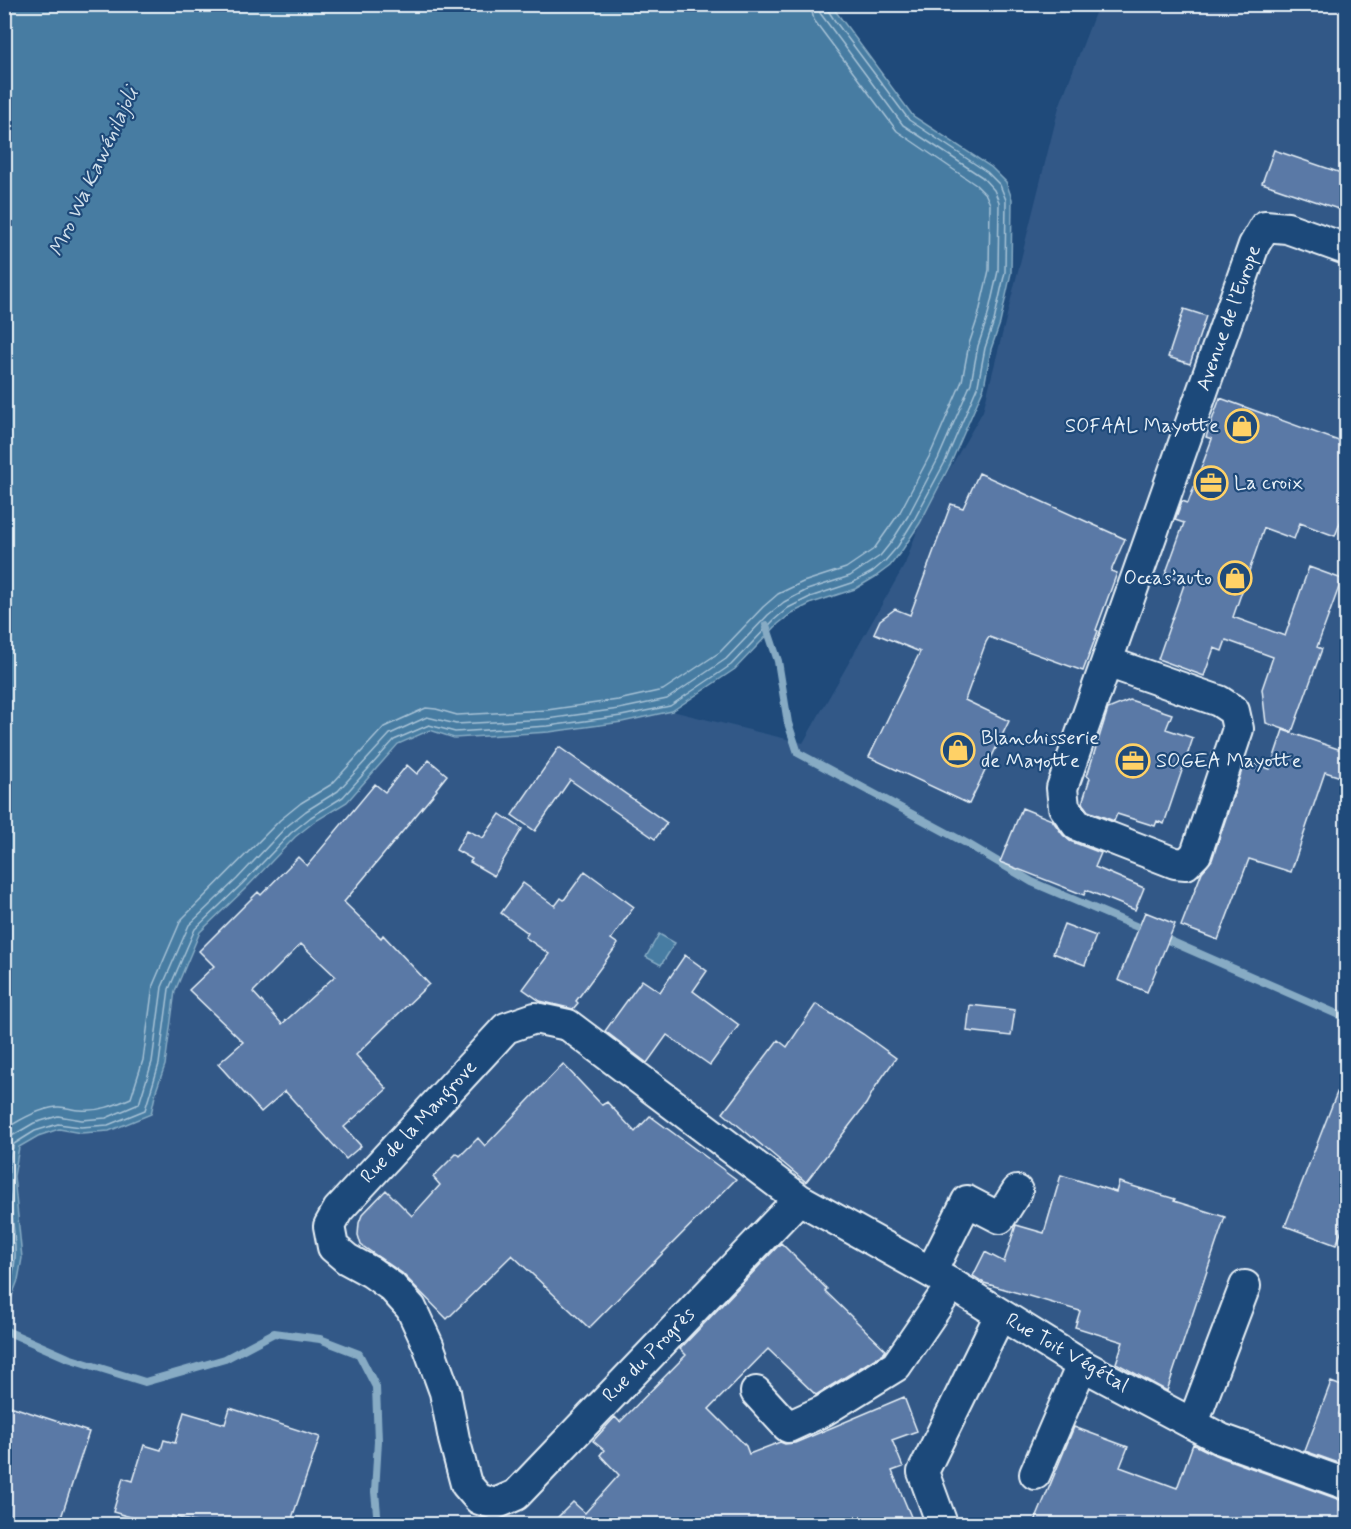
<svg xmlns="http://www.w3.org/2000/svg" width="1351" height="1529" viewBox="0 0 1351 1529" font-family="Mynerve,sans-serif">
<rect width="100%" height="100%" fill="#1f4a7a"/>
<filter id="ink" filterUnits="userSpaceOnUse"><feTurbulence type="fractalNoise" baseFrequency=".0167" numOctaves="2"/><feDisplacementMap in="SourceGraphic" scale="12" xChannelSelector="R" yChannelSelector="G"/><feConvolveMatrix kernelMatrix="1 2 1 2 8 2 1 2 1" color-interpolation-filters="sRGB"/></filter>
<g filter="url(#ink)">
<path fill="#315887" d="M 1098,5 L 1346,5 L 1346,1524 L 5,1524 L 4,1314 L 18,1280 L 22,1258 L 14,1176 L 19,1147 L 38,1136 L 59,1129 L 81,1133 L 151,1114 L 175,991 L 200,932 L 246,888 L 295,837 L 379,764 L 398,744 L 430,730 L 454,738 L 622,722 L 672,711 L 803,743 L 905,564 L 920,523 L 934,496 L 983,411 L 1059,107 Z"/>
<path fill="#467ca2" stroke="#87abc4" stroke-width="1.5" d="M 5,4 L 831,5 L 913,116 L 991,167 L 1006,182 L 1012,199 L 1011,273 L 1000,323 L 991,349 L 984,387 L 950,465 L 920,523 L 903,549 L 890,566 L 875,577 L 855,589 L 812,603 L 792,613 L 778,624 L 735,669 L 672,711 L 622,722 L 549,732 L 454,738 L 430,730 L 398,744 L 347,802 L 314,822 L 295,837 L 246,888 L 200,932 L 175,991 L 165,1065 L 156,1091 L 151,1114 L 109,1131 L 81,1133 L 59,1129 L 38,1136 L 19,1147 L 14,1176 L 22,1258 L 18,1280 L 5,1314 Z
M 659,934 L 675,943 L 661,965 L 646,957 Z"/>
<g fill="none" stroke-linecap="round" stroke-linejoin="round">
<path stroke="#a7c2d6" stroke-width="1.5" d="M 4,1130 C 19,1120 38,1109 57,1107 C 65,1106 72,1110 80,1110 C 98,1112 115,1105 131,1098 L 143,1060 L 153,985 L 181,920 L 280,820 L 301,803 L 332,784 L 384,727 L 426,708 L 436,709 L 457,715 L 547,710 L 618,700 L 663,690 L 720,652 L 763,607 L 778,594 L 803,582 L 846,568 L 874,549 L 900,512 L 930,455 L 962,381 L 969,344 L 978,317 L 989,270 L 990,204 L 986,195 L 976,185 L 897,131 L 814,20 L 810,4
M 4,1151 L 10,1137 L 34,1123 L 58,1116 L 82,1120 L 106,1118 L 139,1104 L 152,1062 L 162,987 L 189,925 L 237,879 L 286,827 L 306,811 L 338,791 L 390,734 L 427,717 L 456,724 L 547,719 L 619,709 L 667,699 L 726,659 L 768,615 L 784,602 L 807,590 L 850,576 L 880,556 L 892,541 L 908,516 L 938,459 L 971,383 L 978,346 L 987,319 L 998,271 L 999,202 L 994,190 L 982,177 L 903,125 L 829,25 L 820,13 L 819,4
M 4,1300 C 10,1286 15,1271 15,1255 C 16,1217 1,1181 14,1144 L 35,1131 L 58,1124 L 81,1127 L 108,1125 L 145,1110 L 159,1064 L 169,989 L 195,929 L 242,884 L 291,833 L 311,817 L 343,797 L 394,740 L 429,725 L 455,732 L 548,726 L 621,716 L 670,706 L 731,665 L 774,620 L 788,608 L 810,597 L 852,583 L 872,572 L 885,561 L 898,546 L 914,520 L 945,462 L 978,385 L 985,348 L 994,321 L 1005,272 L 1006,200 L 1000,185 L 987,172 L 909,120 L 835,21 L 827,9 L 826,4"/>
<path stroke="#87abc4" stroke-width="8" d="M 766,625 L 778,661 L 788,723 L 798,753 L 966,843 L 1032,882 L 1147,931
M 1161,937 L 1346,1018
M 4,1330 L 68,1358 L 145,1382 L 225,1359 L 274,1333 L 320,1339 L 359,1354 L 376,1387 L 378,1441 L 375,1492 L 378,1524"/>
</g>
<path fill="#5a79a6" stroke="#e8f1f8" stroke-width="1.5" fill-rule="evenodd" d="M 1274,150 L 1347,175 L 1347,212 L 1262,183 Z
M 1184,309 L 1206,316 L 1190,364 L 1168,357 Z
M 1220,398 L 1347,444 L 1347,520 L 1342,518 L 1335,536 L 1300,523 L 1294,539 L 1264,528 L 1233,617 L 1285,636 L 1309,567 L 1342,579 L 1317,647 L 1322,649 L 1292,732 L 1266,723 L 1262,689 L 1273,657 L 1226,640 L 1222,651 L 1214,648 L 1204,676 L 1158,659 L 1185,582 L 1165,575 L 1184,523 L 1175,520 L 1182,501 L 1188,503 L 1212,439 L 1206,437 Z
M 979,473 L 1125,539 L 1111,571 L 1117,573 L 1096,630 L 1098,631 L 1083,671 L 989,637 L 986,642 L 965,700 L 1009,721 L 969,804 L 869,757 L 920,652 L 874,633 L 880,620 L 895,609 L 910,615 L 951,504 L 963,508 Z
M 1130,700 L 1172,714 L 1166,729 L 1193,738 L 1164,824 L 1157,821 L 1155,826 L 1117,814 L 1114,821 L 1088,811 L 1082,803 L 1090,778 L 1087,776 L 1108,709 Z
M 1283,730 L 1347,752 L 1347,779 L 1325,772 L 1291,872 L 1249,859 L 1218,940 L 1181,926 L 1202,872 L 1212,860 L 1245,761 L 1270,769 Z
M 559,747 L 667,823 L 655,839 L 570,780 L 535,831 L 512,815 Z
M 429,760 L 447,775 L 436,789 L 437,790 L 344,902 L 381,938 L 383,935 L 429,984 L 356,1055 L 387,1089 L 344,1127 L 361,1146 L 346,1159 L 285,1091 L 261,1112 L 218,1064 L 243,1042 L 189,990 L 214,966 L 199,951 L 258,892 L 261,895 L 298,857 L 307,866 L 375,784 L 385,792 L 407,765 L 417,774 ZM 301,944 L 335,976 L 282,1024 L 253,992 Z
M 1022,808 L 1052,820 L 1063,835 L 1070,841 L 1101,853 L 1095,867 L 1144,888 L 1135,910 L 1086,890 L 1084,895 L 1000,862 Z
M 500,814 L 522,829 L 494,876 L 470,862 L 472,859 L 456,850 L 467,830 L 483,838 Z
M 585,871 L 634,907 L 611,939 L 618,944 L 576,1001 L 578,1003 L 573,1009 L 540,1001 L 523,989 L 549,954 L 525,937 L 528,933 L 501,913 L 523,883 L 555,906 L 561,898 L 564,900 Z
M 1145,912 L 1175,924 L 1147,992 L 1118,980 Z
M 1064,924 L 1096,936 L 1085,965 L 1053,953 Z
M 685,955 L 707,971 L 693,991 L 739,1025 L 710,1065 L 667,1035 L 647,1063 L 605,1031 L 642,980 L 660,992 Z
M 816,1004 L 863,1034 L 896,1058 L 876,1086 L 866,1104 L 806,1182 L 723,1113 L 778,1040 L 787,1047 Z
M 970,1005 L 1015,1010 L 1011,1036 L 967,1031 Z
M 563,1064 L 602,1105 L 607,1102 L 635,1132 L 650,1116 L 736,1179 L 589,1328 L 512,1255 L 447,1319 L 402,1273 L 361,1245 L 358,1235 L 359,1223 L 362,1215 L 386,1190 L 412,1216 L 440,1185 L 433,1177 L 457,1153 L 460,1156 L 478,1138 L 485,1146 Z
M 1345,1072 L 1347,1218 L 1336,1245 L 1285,1226 Z
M 1061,1175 L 1116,1192 L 1119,1182 L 1175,1199 L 1174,1201 L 1225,1217 L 1167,1391 L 1116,1363 L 1123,1342 L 1075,1327 L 1080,1311 L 984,1283 L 973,1276 L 985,1252 L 1004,1262 L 1016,1225 L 1044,1233 Z
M 781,1243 L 827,1289 L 825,1291 L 886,1350 L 884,1353 L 816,1395 L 768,1349 L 709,1409 L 746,1446 L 749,1454 L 780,1442 L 785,1444 L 795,1443 L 904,1397 L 917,1431 L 892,1440 L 903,1467 L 892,1471 L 914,1524 L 551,1524 L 573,1502 L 585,1513 L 619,1475 L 600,1455 L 604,1450 L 593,1441 L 615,1417 L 620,1422 L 686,1355 L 680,1349 Z
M 1331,1382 L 1347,1388 L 1347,1394 L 1339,1414 L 1347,1417 L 1347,1466 L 1305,1451 Z
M 4,1404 L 89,1432 L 59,1524 L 4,1524 Z
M 230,1408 L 320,1437 L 290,1524 L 201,1524 L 172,1516 L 169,1524 L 155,1524 L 113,1512 L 123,1478 L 133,1481 L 144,1445 L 161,1450 L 164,1440 L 175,1443 L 184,1412 L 225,1424 Z
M 1074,1427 L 1128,1447 L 1120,1467 L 1177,1488 L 1193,1444 L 1215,1455 L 1340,1500 L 1347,1501 L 1347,1524 L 1034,1524 Z"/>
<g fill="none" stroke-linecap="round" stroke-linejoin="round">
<g stroke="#e8f1f8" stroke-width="34">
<path id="minor" d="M 1107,662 L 1219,701 L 1234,711 L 1238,729 L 1196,854 L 1186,864 L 1175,863 L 1077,825 L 1064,807 L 1062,788 L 1254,245 L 1265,226 L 1287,228 L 1346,249
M 799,1199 L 516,1495 L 495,1504 L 479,1499 L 466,1484 L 454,1439 L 445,1392 L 428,1345 L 411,1308 L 392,1287 L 371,1272 L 347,1259 L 333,1247 L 329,1226 L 338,1210 L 506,1028 L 535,1018 L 568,1025 L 799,1199 L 952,1284 L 1082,1365 L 1221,1439 L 1346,1484
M 931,1272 L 967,1201 L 1000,1218 L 1017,1191
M 756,1392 L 788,1427 L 823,1411 L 896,1366 L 952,1284
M 1193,1423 L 1245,1286
M 1035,1474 L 1082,1365
M 942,1524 L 923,1472 L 1000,1315"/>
</g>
<use href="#minor" stroke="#1f4a7a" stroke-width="30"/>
</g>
</g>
<defs>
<g id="shop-ring" transform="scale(1.725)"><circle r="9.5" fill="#1f4a7a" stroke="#ffd166" stroke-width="1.5"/><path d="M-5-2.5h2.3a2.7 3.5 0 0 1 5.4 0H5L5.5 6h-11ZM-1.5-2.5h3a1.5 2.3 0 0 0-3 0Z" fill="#ffd166"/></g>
<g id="office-ring" transform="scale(1.725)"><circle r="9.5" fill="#1f4a7a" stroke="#ffd166" stroke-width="1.5"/><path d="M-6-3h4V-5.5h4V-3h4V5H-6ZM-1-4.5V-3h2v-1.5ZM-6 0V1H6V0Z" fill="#ffd166"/></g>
</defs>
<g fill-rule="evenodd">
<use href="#shop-ring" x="1242" y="426"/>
<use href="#office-ring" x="1211" y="483"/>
<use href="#shop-ring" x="1235" y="578"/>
<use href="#shop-ring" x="958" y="750"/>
<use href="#office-ring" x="1133" y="761"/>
</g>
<g text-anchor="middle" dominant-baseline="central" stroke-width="4.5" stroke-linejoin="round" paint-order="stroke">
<g font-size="20" fill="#e8f1f8" stroke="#1f4a7a">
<text transform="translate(1229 318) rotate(-70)">Avenue de l’Europe</text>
<text transform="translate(419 1122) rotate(-47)">Rue de la Mangrove</text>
<text transform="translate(1067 1353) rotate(30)">Rue Toit Végétal</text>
<text transform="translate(649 1355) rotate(-46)">Rue du Progrès</text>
</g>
<g font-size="20" fill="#e8f1f8" stroke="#1f4a7a" text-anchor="start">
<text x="1219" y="426" text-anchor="end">SOFAAL Mayotte</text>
<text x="1234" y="483">La croix</text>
<text x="1212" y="578" text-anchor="end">Occas’auto</text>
<text x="981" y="738">Blanchisserie<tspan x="981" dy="23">de Mayotte</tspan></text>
<text x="1156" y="761">SOGEA Mayotte</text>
</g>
<g font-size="21" font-style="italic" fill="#d0dfeb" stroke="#1f4a7a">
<text transform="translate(94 172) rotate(-65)">Mro Wa Kawénilajoli</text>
</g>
</g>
<rect width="1351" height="1529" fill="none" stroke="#1f4a7a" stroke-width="24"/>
<rect x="12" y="12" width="1327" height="1505" fill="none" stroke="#e8f1f8" stroke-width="2" filter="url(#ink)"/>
</svg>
